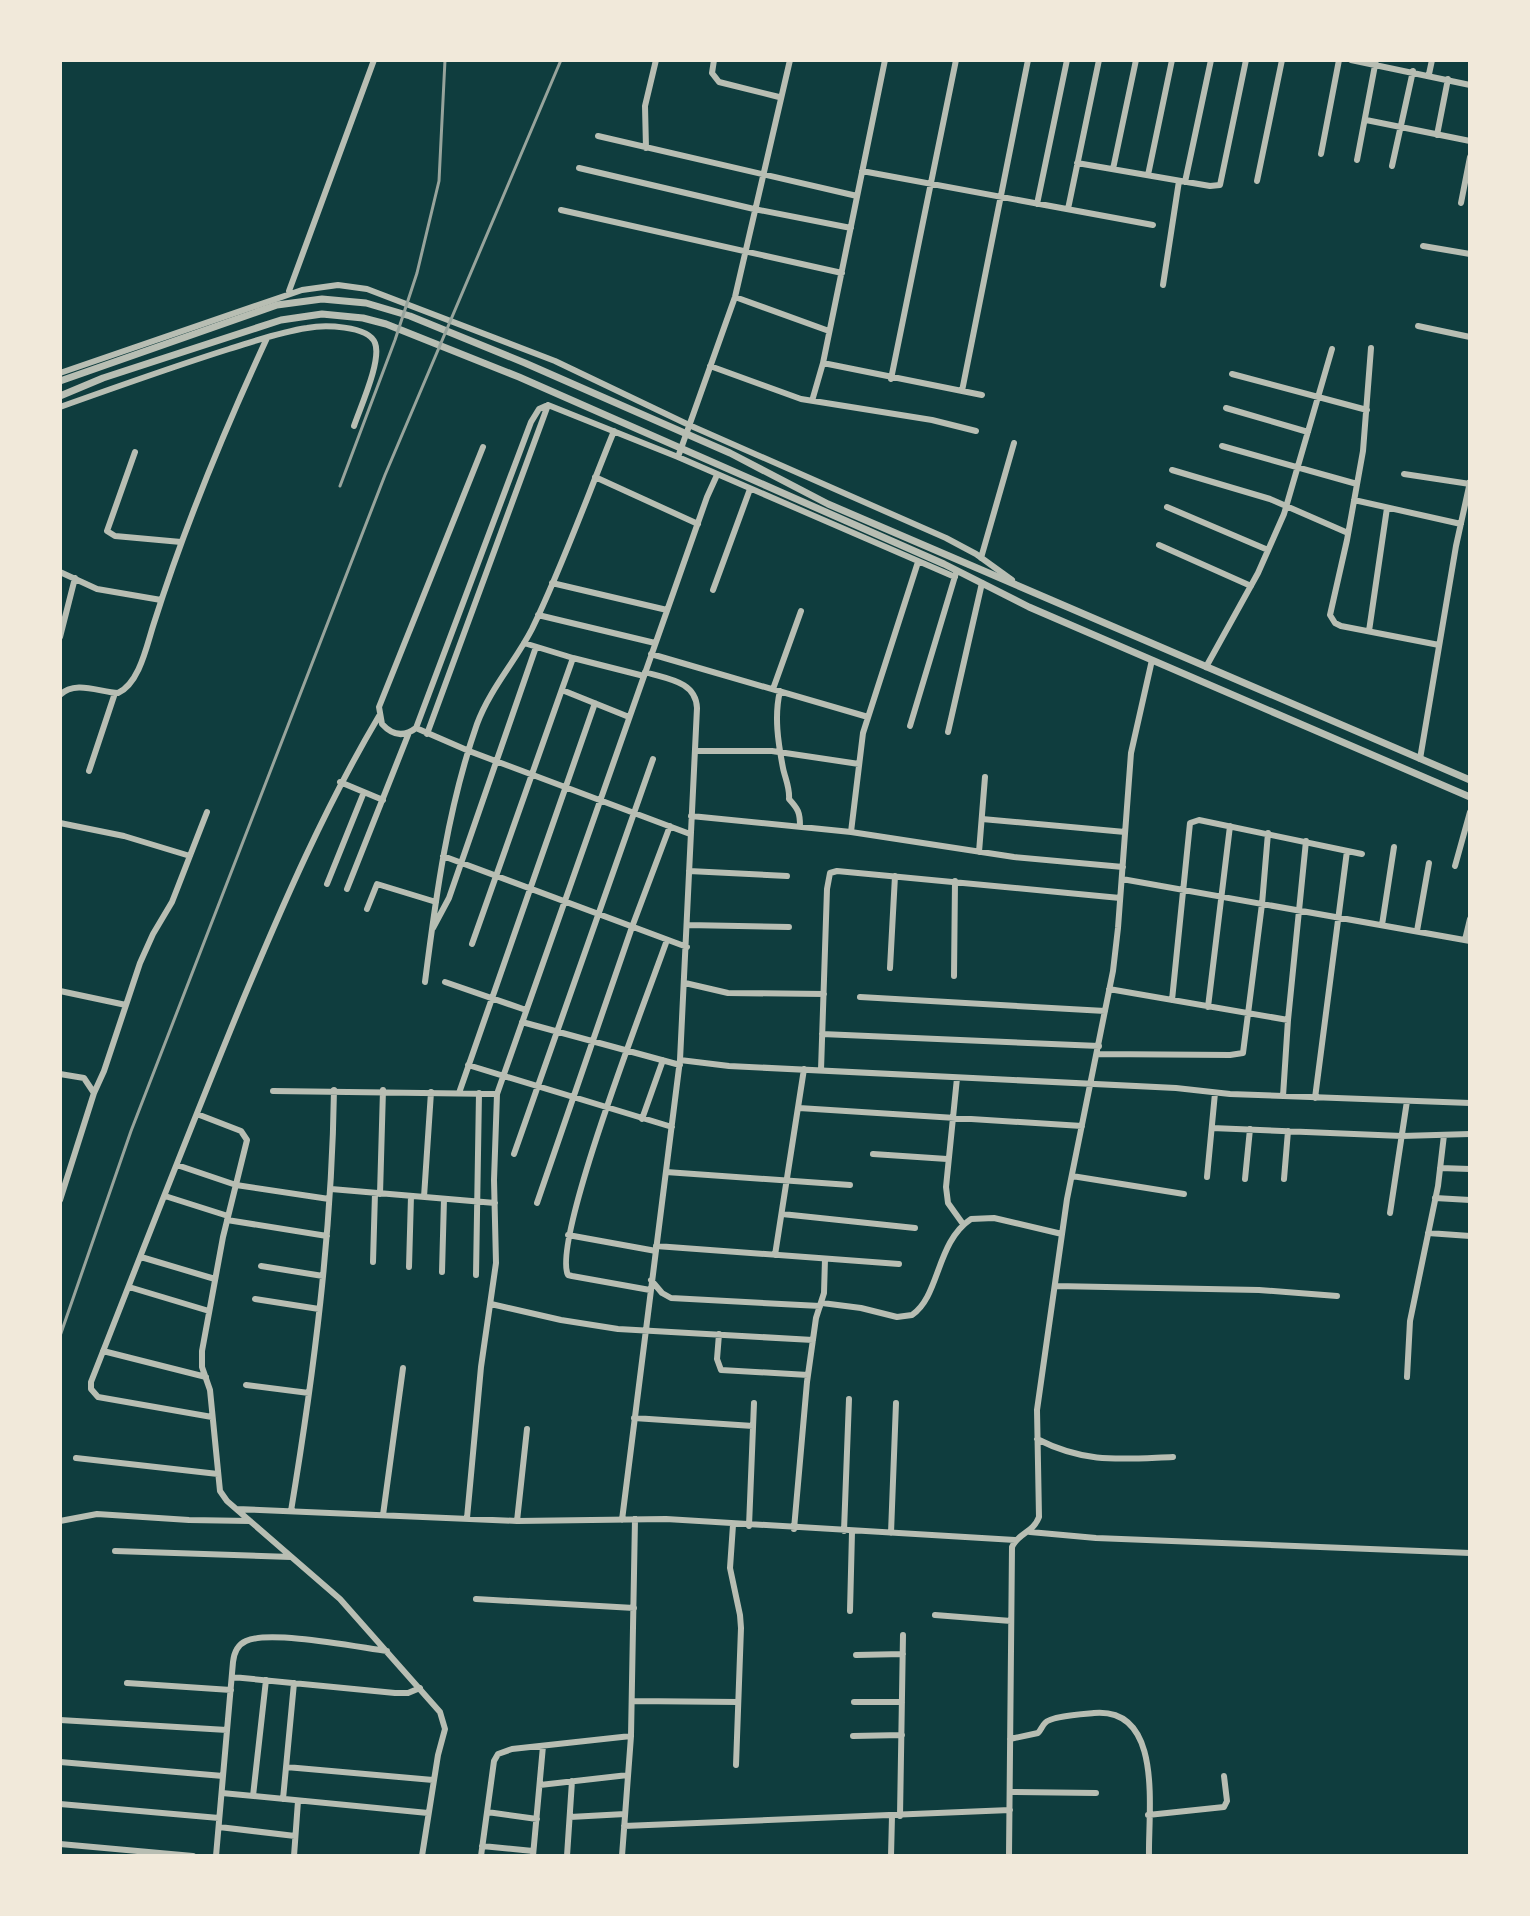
<svg xmlns="http://www.w3.org/2000/svg" width="1530" height="1916" viewBox="0 0 1530 1916" font-family="'Space Grotesk',sans-serif">
<rect width="100%" height="100%" fill="#0f3d3e"/>
<g fill="none" stroke-linecap="round" stroke-linejoin="round">
<path stroke="#b8beb3" stroke-width="6" d="M 714,60 L 712,73 L 719,82 L 779,97
M 1351,60 L 1470,85
M 1429,74 L 1432,60
M 1366,120 L 1470,141
M 1437,135 L 1448,79
M 598,136 L 857,196
M 646,148 L 645,106 L 656,60
M 1321,154 L 1339,60
M 1357,160 L 1376,60
M 1077,163 L 1210,186 L 1220,185 L 1246,60
M 1392,166 L 1413,71
M 579,168 L 754,209 L 851,228
M 1113,169 L 1136,60
M 862,171 L 1153,225
M 1148,175 L 1172,60
M 1257,181 L 1282,60
M 1185,182 L 1211,60
M 1461,203 L 1470,157
M 1037,204 L 1067,60
M 1068,209 L 1099,60
M 561,210 L 842,273
M 1423,246 L 1470,254
M 1163,285 L 1179,181
M 289,291 L 374,60
M 735,297 L 829,331
M 1418,326 L 1470,337
M 1371,348 L 1363,451 L 1347,540 L 1330,615 L 1335,623 L 1341,626 L 1439,645
M 823,363 L 982,395
M 710,366 L 801,399 L 932,420 L 976,431
M 60,373 L 302,290 L 338,285 L 367,289 L 555,361 L 689,425 L 946,538 L 976,554 L 1012,580
M 1232,374 L 1367,410
M 891,379 L 956,60
M 962,391 L 1028,60
M 812,401 L 823,363 L 885,60
M 60,407 C 116,387 172,367 229,349 C 255,341 280,332 307,328 C 323,325 368,325 375,343 C 382,360 360,408 354,426
M 1226,408 L 1308,432
M 1222,446 L 1357,484
M 483,447 L 379,707 L 382,724 C 392,735 403,738 416,728 L 531,422 L 539,409 L 548,405 L 678,457 L 955,577
M 135,452 L 107,531 L 115,536 L 181,542
M 678,457 L 735,297 L 790,60
M 1172,470 L 1270,499 L 1348,533
M 1404,474 L 1470,484
M 595,477 L 698,524
M 1354,500 L 1461,524
M 1167,507 L 1268,550
M 1159,545 L 1251,586
M 981,558 L 1014,443
M 60,572 L 97,589 L 161,600
M 552,583 L 667,610
M 713,590 L 750,489
M 538,615 L 655,643
M 1369,631 L 1387,508
M 60,637 L 75,578
M 524,643 L 573,658 L 644,676
M 651,654 L 868,717
M 1206,667 L 1258,573 L 1284,514 L 1332,349
M 773,689 L 801,611
M 562,690 L 629,717
M 780,691 C 774,716 778,742 783,768 C 785,778 790,788 789,799 C 798,809 800,812 800,826
M 60,695 C 75,680 99,692 118,693 C 140,683 147,644 154,623 C 185,525 224,431 267,338
M 910,726 L 956,573
M 416,728 L 469,751 L 690,834
M 948,732 L 982,583
M 427,734 L 548,405
M 695,751 L 772,751 L 859,764
M 1420,759 L 1456,546 L 1470,482
M 89,771 L 115,693
M 340,782 L 383,800
M 691,816 L 851,832 L 1014,857 L 1123,867
M 982,819 L 1125,832
M 60,823 L 124,836 L 190,856
M 851,832 L 863,733 L 918,562
M 979,852 L 985,777
M 443,856 L 687,947
M 1455,866 L 1470,812
M 689,871 L 787,876
M 1122,879 L 1470,941
M 327,884 L 364,792
M 347,889 L 408,735
M 367,909 L 377,884 L 436,902
M 687,925 L 789,927
M 1382,925 L 1394,847
M 433,928 L 449,898 L 536,647
M 1417,931 L 1429,863
M 1465,940 L 1470,919
M 472,944 L 573,658
M 890,968 L 895,876
M 954,976 L 955,881
M 425,982 C 436,895 448,807 477,724 C 490,689 515,662 532,629 C 563,565 587,497 614,431
M 445,982 L 526,1010
M 685,983 L 728,993 L 824,994
M 1109,989 L 1288,1020
M 60,991 L 126,1005
M 860,997 L 1105,1011
M 1172,1000 L 1190,823 L 1199,820 L 1362,854
M 1208,1007 L 1230,826
M 522,1022 L 680,1065
M 822,1034 L 1099,1046
M 1097,1054 L 1230,1055 L 1243,1053 L 1262,904 L 1268,833
M 680,1060 L 729,1066 L 1176,1088 L 1230,1094 L 1470,1103
M 468,1065 L 672,1127
M 821,1070 L 827,889 L 830,873 L 837,871 L 1120,898
M 60,1074 L 84,1078 L 94,1093 L 60,1200
M 957,1078 L 946,1187 L 948,1203 L 963,1224
M 273,1091 L 497,1094
M 94,1093 L 104,1071 L 140,963 L 153,934 L 172,902 L 207,812
M 459,1093 L 595,703
M 1283,1096 L 1288,1020 L 1306,841
M 1315,1098 L 1347,851
M 799,1108 L 1082,1126
M 197,1114 L 241,1131 L 247,1140 L 223,1237 L 202,1351 L 202,1367 L 210,1390 L 220,1491 L 227,1501 L 340,1599 L 440,1712 L 445,1729 L 438,1755 L 422,1856
M 642,1119 L 663,1060
M 1212,1128 L 1402,1136 L 1470,1134
M 514,1154 L 653,759
M 873,1154 L 947,1159
M 177,1165 L 236,1185 L 329,1199
M 1440,1168 L 1470,1169
M 666,1172 L 850,1185
M 1072,1176 L 1184,1194
M 1207,1177 L 1215,1093
M 1245,1179 L 1250,1129
M 1284,1179 L 1288,1131
M 331,1189 L 495,1203
M 380,1194 L 383,1090
M 165,1196 L 228,1216
M 424,1197 L 431,1092
M 1435,1198 L 1470,1200
M 537,1203 L 632,927 L 670,826
M 1390,1213 L 1407,1101
M 782,1214 L 915,1228
M 227,1220 L 327,1236
M 1428,1233 L 1470,1236
M 568,1235 L 656,1251
M 656,1246 L 899,1264
M 775,1255 L 804,1069
M 141,1257 L 215,1279
M 373,1262 L 375,1193
M 261,1266 L 323,1276
M 409,1267 L 411,1196
M 442,1272 L 444,1199
M 476,1275 L 479,1093
M 651,1280 L 662,1293 L 671,1298 L 820,1306
M 1055,1286 L 1259,1290 L 1337,1296
M 129,1287 L 209,1311
M 650,1290 L 572,1276 L 568,1275 C 551,1241 650,989 667,940
M 255,1299 L 319,1309
M 822,1303 L 861,1308 L 897,1317 L 912,1315 C 940,1296 936,1242 971,1219 L 994,1218 L 1062,1234
M 491,1304 L 561,1320 L 618,1329 L 813,1340
M 719,1334 L 717,1359 L 721,1370 L 808,1375
M 103,1351 L 206,1377
M 1407,1377 L 1410,1321 L 1438,1186 L 1444,1135
M 246,1385 L 309,1393
M 212,1417 L 98,1397 L 91,1389 L 91,1382 C 141,1255 190,1128 242,1002 C 283,904 325,807 379,716
M 634,1418 L 753,1426
M 1037,1439 C 1086,1464 1121,1459 1173,1457
M 76,1458 L 218,1474
M 237,1509 L 517,1521 L 666,1519 L 1015,1540
M 291,1511 C 314,1372 332,1232 334,1090
M 383,1515 L 403,1368
M 467,1518 L 481,1367 L 496,1263 L 494,1180 L 497,1094 L 707,497 L 717,475
M 622,1520 L 680,1060 L 697,708 C 696,681 667,679 645,672
M 60,1521 L 97,1514 L 189,1520 L 250,1521
M 517,1521 L 527,1429
M 733,1525 L 730,1568 L 740,1615 L 741,1628 L 736,1765
M 749,1526 L 754,1403
M 794,1529 L 807,1382 L 816,1318 L 824,1293 L 825,1259
M 844,1531 L 849,1399
M 1030,1532 L 1096,1538 L 1470,1553
M 891,1533 L 896,1403
M 115,1551 L 291,1557
M 476,1599 L 634,1608
M 850,1611 L 852,1532
M 935,1615 L 1011,1621
M 856,1655 L 903,1654
M 232,1677 L 395,1693 L 408,1693 L 420,1688
M 127,1683 L 231,1690
M 632,1701 L 738,1702
M 854,1702 L 902,1702
M 60,1720 L 227,1730
M 853,1736 L 902,1735
M 1010,1739 L 1038,1733 C 1041,1730 1042,1726 1045,1723 C 1050,1716 1084,1714 1094,1713 C 1164,1707 1148,1811 1149,1856
M 60,1762 L 223,1776
M 286,1767 L 433,1780
M 540,1785 L 628,1775
M 1010,1792 L 1096,1793
M 222,1793 L 428,1813
M 253,1796 L 266,1680
M 283,1799 L 294,1683
M 60,1804 L 219,1818
M 487,1812 L 537,1819
M 1148,1815 L 1224,1807 L 1227,1801 L 1224,1776
M 900,1816 L 903,1635
M 570,1817 L 625,1814
M 624,1826 L 1010,1810
M 219,1827 L 295,1836
M 60,1844 L 193,1856
M 482,1846 L 533,1851
M 216,1856 L 233,1662 C 234,1653 237,1645 246,1641 C 270,1630 357,1647 387,1651
M 294,1856 L 298,1801
M 481,1856 L 494,1761 L 498,1754 L 512,1749 L 631,1736
M 533,1856 L 543,1746
M 567,1856 L 572,1781
M 622,1856 L 631,1736 L 635,1519
M 891,1856 L 892,1816
M 1009,1856 L 1012,1547 C 1018,1533 1033,1533 1039,1517 L 1037,1410 L 1067,1199 L 1113,971 L 1118,928 L 1131,753 L 1152,660"/>
<path stroke="#b8beb3" stroke-width="7" d="M 60,381 L 277,305 L 322,299 L 366,303 L 410,316 L 525,363 L 730,453 L 828,504 L 1470,780
M 60,396 L 103,378 L 281,320 L 322,314 L 363,318 L 386,324 L 519,377 L 944,564 L 1029,607 L 1470,797"/>
<path stroke="#97a49c" stroke-width="3" d="M 340,486 L 395,340 L 417,273 L 439,181 L 445,60
M 60,1336 L 131,1131 L 385,475 L 561,60"/>
</g>
<rect width="1530" height="1916" fill="none" stroke="#f1e9da" stroke-width="124"/>
</svg>
